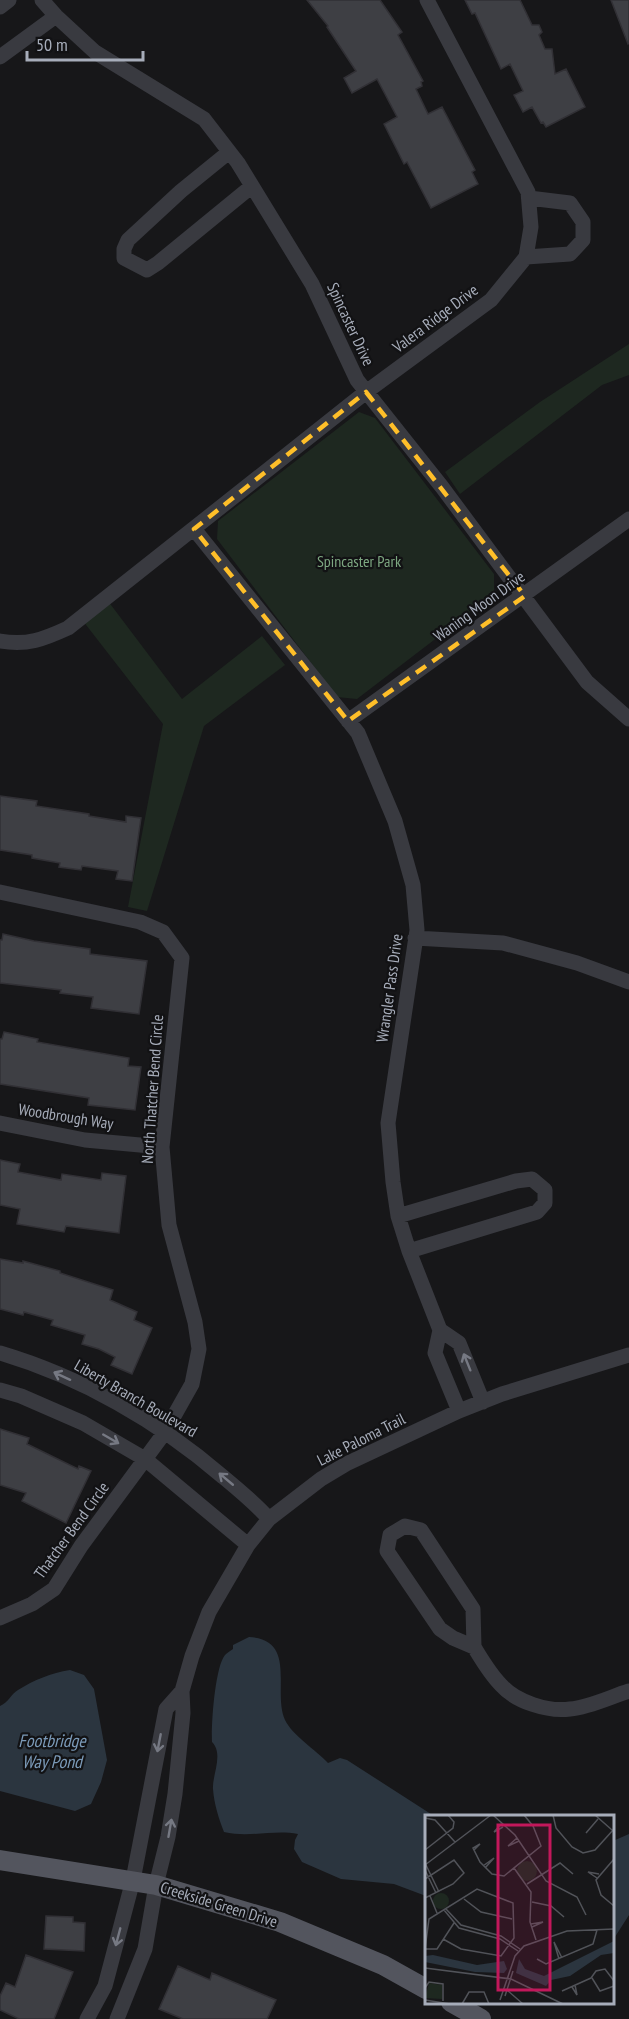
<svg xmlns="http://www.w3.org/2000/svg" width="629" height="2019" viewBox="0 0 629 2019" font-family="'PT Sans Narrow',sans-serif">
<rect width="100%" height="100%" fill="#171719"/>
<path fill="#1e2820" d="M 629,344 L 629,375 L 602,385 L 460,494 L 445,472 L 540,402 Z
M 359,412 L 375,418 L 494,574 L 494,594 L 357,699 L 337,697 L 217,539 L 218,521 Z
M 108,601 L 182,699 L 262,636 L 285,665 L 204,726 L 147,911 L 128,907 L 163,724 L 83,621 Z"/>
<path fill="#2b353f" d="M 249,1637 C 298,1640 272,1691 285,1720 C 292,1735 316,1750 328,1763 L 340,1758 L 347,1760 L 434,1816 L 426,1816 L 426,1896 L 394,1884 L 341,1879 L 302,1862 L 294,1849 L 295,1840 L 298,1834 C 274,1829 250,1838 224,1832 C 219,1819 214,1804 213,1789 C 212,1775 224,1754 212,1742 C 211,1725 215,1667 225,1655 C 227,1653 230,1651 233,1649 L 233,1645 Z
M 70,1670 L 84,1675 L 94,1689 L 107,1760 L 101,1782 L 91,1804 L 75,1811 L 0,1791 L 0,1706 C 8,1703 11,1694 18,1690 C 34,1680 51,1673 70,1670 Z
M 629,1834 L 629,1915 L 613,1940 L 613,1841 Z"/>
<path fill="#3e3f44" stroke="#313035" stroke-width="1.5" d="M 307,0 L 380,0 L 402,32 L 398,35 L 423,81 L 421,82 L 422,86 L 416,89 L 428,114 L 442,107 L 475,170 L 472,172 L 478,184 L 431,208 L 407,162 L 404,164 L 384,124 L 397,117 L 377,79 L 352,93 L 344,78 L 356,71 L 327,27 L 328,26 Z
M 465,0 L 520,0 L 532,25 L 539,25 L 542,32 L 539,35 L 545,49 L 552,49 L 555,74 L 566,69 L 585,107 L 546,127 L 543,122 L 541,123 L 532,107 L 523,112 L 514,95 L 523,91 L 510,64 L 501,69 L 475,13 L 472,14 Z
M 611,0 L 629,0 L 629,43 L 628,44 Z
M 0,796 L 37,801 L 36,806 L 89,814 L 89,816 L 126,822 L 126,816 L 141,818 L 132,881 L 116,879 L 118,871 L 82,866 L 81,870 L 59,867 L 60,863 L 32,858 L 32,855 L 0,850 Z
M 3,934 L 34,941 L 90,949 L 90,954 L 147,961 L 139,1014 L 91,1008 L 93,997 L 60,993 L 61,990 L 0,983 L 0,940 L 2,940 Z
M 4,1032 L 38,1039 L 37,1042 L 129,1058 L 128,1066 L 141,1067 L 135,1110 L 88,1105 L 89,1098 L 0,1084 L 0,1039 L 2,1039 Z
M 0,1160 L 20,1164 L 18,1172 L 61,1180 L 62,1174 L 101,1180 L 102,1173 L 126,1176 L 119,1233 L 66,1226 L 64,1232 L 17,1224 L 20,1209 L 0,1205 Z
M 0,1259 L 23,1263 L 23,1261 L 60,1271 L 60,1273 L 113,1290 L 110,1300 L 137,1312 L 134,1320 L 152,1328 L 132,1374 L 111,1365 L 115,1357 L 99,1349 L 82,1344 L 85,1335 L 51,1325 L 53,1320 L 24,1312 L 23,1315 L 0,1309 Z
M 0,1429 L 29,1438 L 27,1444 L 78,1469 L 79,1466 L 91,1471 L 66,1523 L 22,1501 L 26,1493 L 0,1485 Z
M 46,1916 L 73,1917 L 73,1922 L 85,1923 L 84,1951 L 44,1949 Z
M 26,1955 L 73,1972 L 54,2019 L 19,2019 L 0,2010 L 0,1996 L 6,1983 L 15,1987 Z
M 178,1966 L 210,1980 L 212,1973 L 276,2000 L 267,2019 L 183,2019 L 159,2009 Z"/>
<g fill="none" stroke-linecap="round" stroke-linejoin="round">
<path stroke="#393a40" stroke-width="15" d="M 42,0 L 56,16 L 95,52 L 204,119 L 238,163 L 312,284 L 357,380 L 442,487 L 587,682 L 629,719
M 0,7 L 9,0
M 0,57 L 56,16
M 229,152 L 181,191 L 128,240 L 124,249 L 124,258 L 147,270 L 158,263 L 252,186
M 526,257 L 570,254 L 583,240 L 583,222 L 570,203 L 529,198
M 194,529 L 358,733 L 395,821 L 413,885 L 417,930 L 388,1123 L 393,1182 L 398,1216 L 409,1251 L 440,1330 L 435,1353 L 459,1411
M 0,641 C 27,646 44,639 68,628 L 366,392 L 491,300 L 526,257 L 531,227 L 528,192 L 427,0
M 348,721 L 629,519
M 0,892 L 140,922 L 163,932 L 182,958 L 162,1147 L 169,1225 L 195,1322 L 199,1349 L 192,1384 L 165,1432 L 81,1546 L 54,1589 L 32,1604 L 0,1618
M 415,938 L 503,943 L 577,963 L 629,982
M 0,1123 L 85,1140 L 162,1147
M 398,1216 L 516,1181 L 532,1179 L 545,1190 L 545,1203 L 537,1212 L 409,1251
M 440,1330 L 459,1343 L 483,1402
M 0,1353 C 81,1377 158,1421 222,1476 C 239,1490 255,1503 269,1519
M 0,1390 L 21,1396 L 83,1423 L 145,1459 L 248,1545
M 405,1526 L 421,1530 L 473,1609 L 474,1647 L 453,1638 L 440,1629 L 387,1551 L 390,1535 Z
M 474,1647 C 482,1660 490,1674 501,1685 C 516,1702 548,1712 570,1709 C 590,1707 610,1697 629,1691
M 87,2019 L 105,1986 L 133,1880 L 166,1709 L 182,1691
M 117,2019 L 145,1949 L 156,1885 L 168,1837 L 175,1794 L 183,1713 L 182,1691 L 192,1656 L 209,1612 L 248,1545 L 269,1519 L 321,1479 L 346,1464 L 459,1411 L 502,1394 L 629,1355"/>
<path stroke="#53555e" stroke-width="20" d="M 0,1860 L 156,1885 L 280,1922 L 383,1965 L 426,1989
M 451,2002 L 481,2019"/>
</g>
<defs><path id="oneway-shaft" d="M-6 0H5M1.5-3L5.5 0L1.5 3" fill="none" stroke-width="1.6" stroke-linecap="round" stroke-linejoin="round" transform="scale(1.5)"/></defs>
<g stroke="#767983">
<use href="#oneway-shaft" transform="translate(467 1362) rotate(-112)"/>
<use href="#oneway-shaft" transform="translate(62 1376) rotate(-155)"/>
<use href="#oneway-shaft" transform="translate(111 1439) rotate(30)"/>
<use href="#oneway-shaft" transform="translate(226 1479) rotate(-140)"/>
<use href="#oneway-shaft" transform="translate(159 1743) rotate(101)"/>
<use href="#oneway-shaft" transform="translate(170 1828) rotate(-80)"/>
<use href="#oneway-shaft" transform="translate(118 1937) rotate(105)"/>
</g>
<path fill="none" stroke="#ffbf29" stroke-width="4.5" stroke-dasharray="12 8" stroke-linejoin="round" d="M 366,392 L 525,596 L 348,721 L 194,529 Z"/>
<g text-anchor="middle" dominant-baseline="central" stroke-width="4.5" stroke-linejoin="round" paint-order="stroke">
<g font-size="16" fill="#a7adba" stroke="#121214">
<text transform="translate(435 318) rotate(-37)">Valera Ridge Drive</text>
<text transform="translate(351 324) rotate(65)">Spincaster Drive</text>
<text transform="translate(479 606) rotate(-36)">Waning Moon Drive</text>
<text transform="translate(389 988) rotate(-82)">Wrangler Pass Drive</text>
<text transform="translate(152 1089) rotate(-86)">North Thatcher Bend Circle</text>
<text transform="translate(66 1116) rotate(9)">Woodbrough Way</text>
<text transform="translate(136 1398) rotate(30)">Liberty Branch Boulevard</text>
<text transform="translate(361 1439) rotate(-27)">Lake Paloma Trail</text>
<text transform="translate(71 1530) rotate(-54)">Thatcher Bend Circle</text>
<text transform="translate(219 1904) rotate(17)">Creekside Green Drive</text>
</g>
<g font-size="16" fill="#7da781" stroke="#121214">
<text x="359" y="561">Spincaster Park</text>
</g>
<g font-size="18" font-style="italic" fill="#7b9ab8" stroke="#121214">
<text x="52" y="1740">Footbridge<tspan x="52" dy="21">Way Pond</tspan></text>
</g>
</g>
<g transform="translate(425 1815)">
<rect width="189" height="189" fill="#171719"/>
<path d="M92 56a10 10 0 1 1 20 0a10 10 0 1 1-20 0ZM8 86a8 8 0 1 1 16 0a8 8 0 1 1-16 0ZM 4,168 L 17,170 L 17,184 L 0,183 Z" fill="#1e2820"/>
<path d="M 189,126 L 189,138 L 176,140 L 145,161 L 126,165 L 121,171 L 91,158 L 94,144 L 100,154 L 119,161 ZM 8,140 L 52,150 L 79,146 L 82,154 L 79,158 L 50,157 L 0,147 L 0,141 Z" fill="#2b353f"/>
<path fill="none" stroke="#515359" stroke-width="1.5" d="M 68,0 L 90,20 L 121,66 L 152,82 L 161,100M 128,0 L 131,13 L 147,32 L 158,38 L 170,35 L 189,14M 170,0 L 187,15M 0,3 L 10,5 L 30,27M 76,9 L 69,17 L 78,12M 161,18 L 173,4M 92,23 L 83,31 L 94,26M 0,35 L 28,13 L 29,7 L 23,0M 49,35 L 55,29 L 48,33 L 55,47 L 67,59 L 79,61 L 116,31 L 108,11 L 99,0M 189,44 L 171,65 L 176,80 L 189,91M 0,50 L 66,0M 1,50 L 14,77M 58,51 L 69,43 L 60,53M 89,53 L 106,77 L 105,107 L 111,125M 0,55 L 11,78M 172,63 L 163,57 L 174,59M 0,64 L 29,45 L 39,58 L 28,69 L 0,83M 102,69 L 135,48 L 148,59M 5,81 L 12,98M 39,84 L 56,97 L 87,104M 107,87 L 126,91 L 139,102M 21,94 L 36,110 L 76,121 L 95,134M 19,95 L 34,113 L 75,124 L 93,136M 106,109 L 118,107 L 107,112M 0,134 L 4,104 L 52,74 L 88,88 L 89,123 L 76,141 L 36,134 L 18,124M 0,134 L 12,134 L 29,108M 112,144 L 121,149 L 168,129 L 172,115M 134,144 L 129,127 L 137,143M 0,153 L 86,164 L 138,189M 166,163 L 171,156 L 180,154 L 189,166M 167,163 L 175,176 L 189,171M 147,172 L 152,180 L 150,170M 0,173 L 4,167 L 18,169 L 18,186M 82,175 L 98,189M 137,176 L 166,163M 80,181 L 88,156M 0,185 L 25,189M 75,185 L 90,141 L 99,131 L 142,116 L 189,114M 37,189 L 44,177 L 59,177 L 64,189"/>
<path fill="#c2185b" fill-opacity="0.15" stroke="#c2185b" stroke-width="3" d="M 73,10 L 125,10 L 125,175 L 73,175 Z"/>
<rect width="189" height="189" fill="none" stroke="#a7adba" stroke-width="3"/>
</g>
<path d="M27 51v9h116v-9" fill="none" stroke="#a7adba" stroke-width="3"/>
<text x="36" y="51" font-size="18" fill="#a7adba" stroke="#121214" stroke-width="4.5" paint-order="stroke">50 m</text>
</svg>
